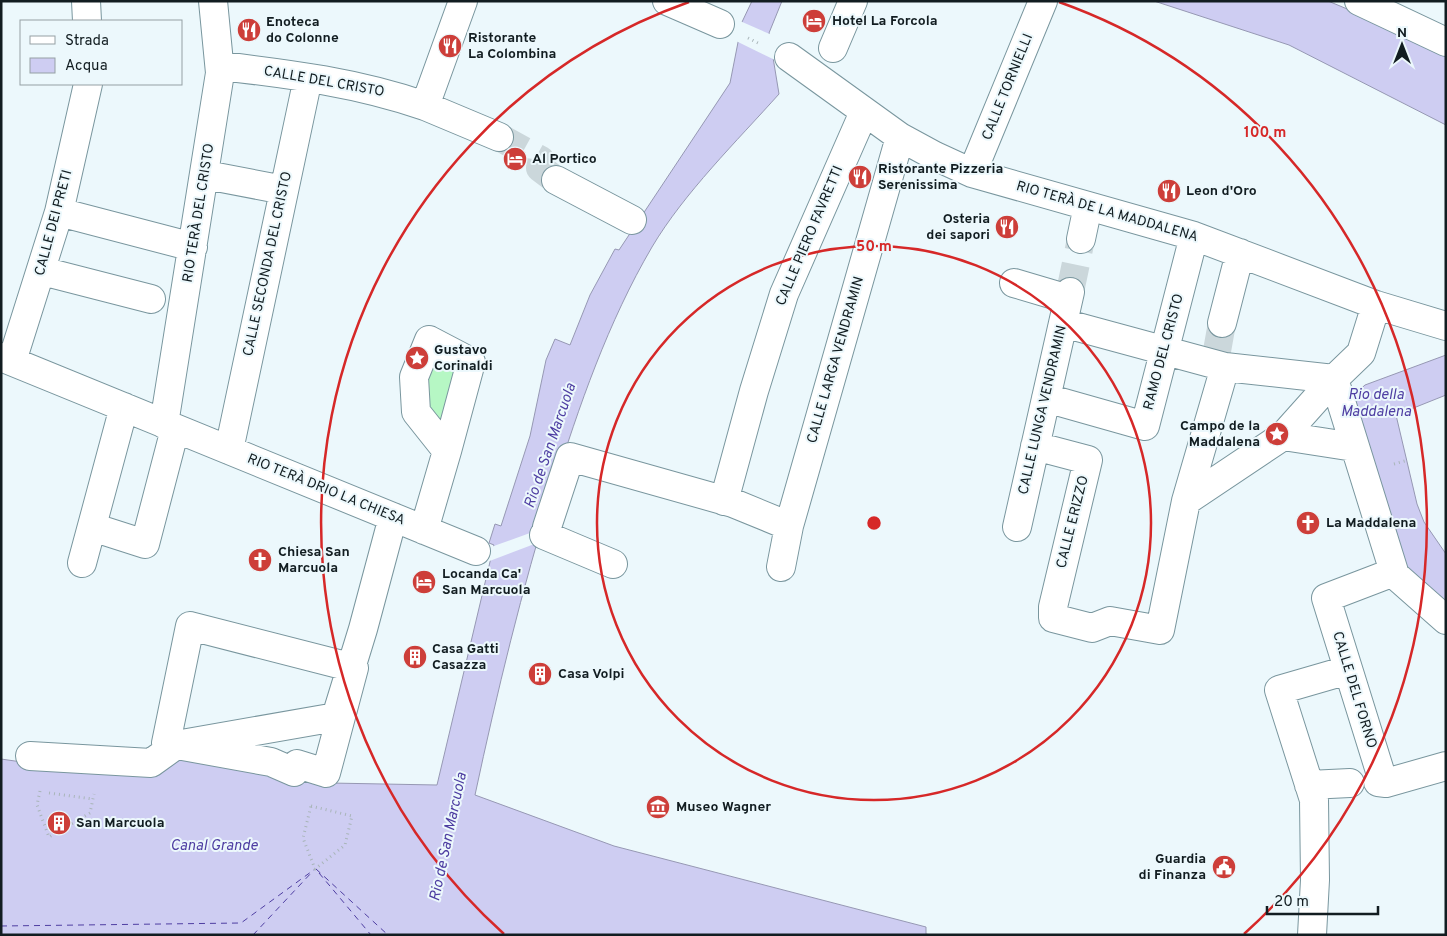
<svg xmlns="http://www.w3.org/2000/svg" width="1447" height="936" viewBox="0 0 1447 936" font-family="Overpass,sans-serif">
<rect width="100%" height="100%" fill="#ecf8fc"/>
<path fill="#b6f7c4" d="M 431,350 L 463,366 L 442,433 L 419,404 Z"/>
<path fill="#cecdf2" stroke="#9698b3" d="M 752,1 L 782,1 L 769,33 L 779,94 C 737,141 684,193 652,247 C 608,322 579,406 553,489 C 522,589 497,692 475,795 L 614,846 L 926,927 L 926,934 L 930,935 L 1,935 L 1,759 L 98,773 L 160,774 L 192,751 L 330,783 L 437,785 L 494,545 L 489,543 L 495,524 L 501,526 L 530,436 L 546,360 L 555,339 L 570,345 L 590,295 L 615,249 L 619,250 L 730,83 L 742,22 Z
M 1154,1 L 1328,1 L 1412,36 L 1446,55 L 1446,125 L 1289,45 Z
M 1446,355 L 1446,395 L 1396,415 L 1417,504 L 1424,522 L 1446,554 L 1446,609 L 1399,558 L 1354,398 L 1356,393 L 1365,385 Z"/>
<path fill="#ecf8fc" d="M 740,21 L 772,35 L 777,61 L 736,41 Z
M 541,529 L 537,543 L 487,562 L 491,547 Z"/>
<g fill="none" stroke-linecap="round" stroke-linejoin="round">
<path stroke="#4e3ea2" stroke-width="1" stroke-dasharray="6 5" stroke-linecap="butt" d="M 316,869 L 388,935
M 319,873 L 371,935
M 1,926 L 241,923 L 315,869
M 253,935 L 313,871"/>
<path stroke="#cbd7db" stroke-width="28" stroke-dasharray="28 14" stroke-linecap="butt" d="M 499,137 L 541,160 L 540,168 L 556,180
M 1070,292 L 1081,239
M 1217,351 L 1222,323"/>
<g stroke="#79969e" stroke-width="30">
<path id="minor" d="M 86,1 L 87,21
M 463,1 L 425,106 L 499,137
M 667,1 L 720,24
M 1359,1 L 1446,42
M 833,48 L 853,1
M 789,57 L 900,137 L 935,156 L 972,173 L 1194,236 L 1376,305 L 1446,326
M 221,66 C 290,74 359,83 425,106
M 972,173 L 1043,1
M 206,175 L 284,190
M 556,180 L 632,220
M 59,212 L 193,247
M 1081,239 L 1088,206
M 42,271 L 151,299
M 1014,283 L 1068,299
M 1063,323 L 1225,367 L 1334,379 L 1361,353 L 1376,305
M 1222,323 L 1240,253
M 1,357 L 476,551
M 12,361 L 59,212 L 88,84
M 1334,379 L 1395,575 L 1446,620
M 1046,398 L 1145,426 L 1194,236
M 164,424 L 220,73 L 213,1
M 1283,436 L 1334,379
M 1035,446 L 1088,460 L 1053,607 L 1053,618 L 1092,628 L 1110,621 L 1160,630 L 1186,501 L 1225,367
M 229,450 L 308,78
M 724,501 L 754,391 L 784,294 L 864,112
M 1186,501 L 1283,436 L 1354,447
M 789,526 L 900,137
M 92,527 L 145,544 L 175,429
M 547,527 L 570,457 L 733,503 L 789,526 L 781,567
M 1017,527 L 1070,292
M 424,530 L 447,451 L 416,412 L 414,377 L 429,340 L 471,362 L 447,451
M 544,535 L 613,564
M 82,563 L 124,407
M 190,626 L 354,668 L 326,773 L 297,764 L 294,772 L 271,762 L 166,743 Z
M 30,756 L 151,763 L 176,745 L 336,717 L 363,629 L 393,517
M 1383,781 L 1326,598 L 1394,572
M 1378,782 L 1386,783 L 1446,766
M 1309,785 L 1350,783
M 1312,935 L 1315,880 L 1314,800 L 1279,690 L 1348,670"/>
</g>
<path stroke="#a9b5b9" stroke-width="3" stroke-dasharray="1 4" stroke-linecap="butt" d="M 748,38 L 760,44
M 1394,464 L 1408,460
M 40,791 L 37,805 L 49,837 L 90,813 L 94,794
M 49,793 L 93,799
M 311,806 L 352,816 L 345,845 L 315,869 L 303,838 L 311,806 L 312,803"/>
<use href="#minor" stroke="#fff" stroke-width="28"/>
</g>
<g fill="none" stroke="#d62828" stroke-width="2.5">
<circle cx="874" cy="523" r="277"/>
<path d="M504 934A553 553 0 0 1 689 2M1059 2A553 553 0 0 1 1244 934"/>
</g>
<defs>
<g id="hotel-disc" transform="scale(1.25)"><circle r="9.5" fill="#cd3e39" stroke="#ecf8fc"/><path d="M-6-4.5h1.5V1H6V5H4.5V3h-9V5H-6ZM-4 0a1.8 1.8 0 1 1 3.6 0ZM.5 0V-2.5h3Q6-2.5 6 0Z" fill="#fff"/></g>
<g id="restaurant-disc" transform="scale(1.25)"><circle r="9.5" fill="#cd3e39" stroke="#ecf8fc"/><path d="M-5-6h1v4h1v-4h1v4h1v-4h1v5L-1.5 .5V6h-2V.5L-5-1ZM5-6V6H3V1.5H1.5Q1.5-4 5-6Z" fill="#fff"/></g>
<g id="sight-disc" transform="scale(1.25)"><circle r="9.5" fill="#cd3e39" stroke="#ecf8fc"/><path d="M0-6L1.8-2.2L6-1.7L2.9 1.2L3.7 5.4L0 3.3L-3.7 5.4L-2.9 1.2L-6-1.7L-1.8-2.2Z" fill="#fff"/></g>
<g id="church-disc" transform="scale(1.25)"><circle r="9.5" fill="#cd3e39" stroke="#ecf8fc"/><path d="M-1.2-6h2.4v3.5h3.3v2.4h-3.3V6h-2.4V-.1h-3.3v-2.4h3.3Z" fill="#fff"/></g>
<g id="building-disc" transform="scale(1.25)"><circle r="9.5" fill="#cd3e39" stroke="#ecf8fc"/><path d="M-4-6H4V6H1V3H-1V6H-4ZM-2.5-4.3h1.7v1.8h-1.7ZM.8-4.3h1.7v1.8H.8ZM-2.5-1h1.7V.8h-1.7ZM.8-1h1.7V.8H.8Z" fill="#fff"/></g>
<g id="museum-disc" transform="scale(1.25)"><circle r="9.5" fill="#cd3e39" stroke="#ecf8fc"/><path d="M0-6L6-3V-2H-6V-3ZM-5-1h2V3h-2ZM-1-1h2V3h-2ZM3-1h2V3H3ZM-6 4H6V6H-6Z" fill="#fff"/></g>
<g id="civic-disc" transform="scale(1.25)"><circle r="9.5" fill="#cd3e39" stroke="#ecf8fc"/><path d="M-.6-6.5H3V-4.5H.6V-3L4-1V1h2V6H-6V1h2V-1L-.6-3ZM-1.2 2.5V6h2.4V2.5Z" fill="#fff"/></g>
</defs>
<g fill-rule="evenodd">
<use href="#hotel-disc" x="814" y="21"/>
<use href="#restaurant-disc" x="249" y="30"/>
<use href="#restaurant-disc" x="450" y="46"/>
<use href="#hotel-disc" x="515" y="159"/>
<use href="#restaurant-disc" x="860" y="177"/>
<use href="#restaurant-disc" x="1169" y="191"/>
<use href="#restaurant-disc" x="1007" y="227"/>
<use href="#sight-disc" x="417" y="358"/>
<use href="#sight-disc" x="1277" y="434"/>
<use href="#church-disc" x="1308" y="523"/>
<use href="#church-disc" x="260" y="560"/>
<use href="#hotel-disc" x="424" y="582"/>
<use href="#building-disc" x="415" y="657"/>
<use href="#building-disc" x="540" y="674"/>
<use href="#museum-disc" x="658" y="807"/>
<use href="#building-disc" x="59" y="823"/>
<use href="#civic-disc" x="1224" y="867"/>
</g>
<g text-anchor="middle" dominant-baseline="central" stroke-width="4" stroke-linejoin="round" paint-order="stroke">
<g font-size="14" font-weight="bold" fill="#121d21" stroke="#ecf8fc" text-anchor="start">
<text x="832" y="21">Hotel La Forcola</text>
<text x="266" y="22">Enoteca<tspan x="266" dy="16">do Colonne</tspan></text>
<text x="468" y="38">Ristorante<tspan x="468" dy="16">La Colombina</tspan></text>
<text x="532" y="159">Al Portico</text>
<text x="878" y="169">Ristorante Pizzeria<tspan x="878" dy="16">Serenissima</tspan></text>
<text x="1186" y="191">Leon d'Oro</text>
<text x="990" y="219" text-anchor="end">Osteria<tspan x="990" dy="16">dei sapori</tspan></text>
<text x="434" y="350">Gustavo<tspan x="434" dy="16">Corinaldi</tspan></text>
<text x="1260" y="426" text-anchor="end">Campo de la<tspan x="1260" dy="16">Maddalena</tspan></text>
<text x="1326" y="523">La Maddalena</text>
<text x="278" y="552">Chiesa San<tspan x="278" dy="16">Marcuola</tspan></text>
<text x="442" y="574">Locanda Ca'<tspan x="442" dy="16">San Marcuola</tspan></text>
<text x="432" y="649">Casa Gatti<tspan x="432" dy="16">Casazza</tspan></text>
<text x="558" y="674">Casa Volpi</text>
<text x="676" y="807">Museo Wagner</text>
<text x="76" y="823">San Marcuola</text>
<text x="1206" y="859" text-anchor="end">Guardia<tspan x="1206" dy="16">di Finanza</tspan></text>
</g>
<g font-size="14" fill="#121d21" stroke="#ecf8fc">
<text transform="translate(324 82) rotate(10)">CALLE DEL CRISTO</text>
<text transform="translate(1008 87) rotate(-68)">CALLE TORNIELLI</text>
<text transform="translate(1107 212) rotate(16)">RIO TERÀ DE LA MADDALENA</text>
<text transform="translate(199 213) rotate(-81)">RIO TERÀ DEL CRISTO</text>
<text transform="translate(54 223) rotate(-75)">CALLE DEI PRETI</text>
<text transform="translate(810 236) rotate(-67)">CALLE PIERO FAVRETTI</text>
<text transform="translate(268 264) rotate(-78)">CALLE SECONDA DEL CRISTO</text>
<text transform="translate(1164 352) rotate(-75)">RAMO DEL CRISTO</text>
<text transform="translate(836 360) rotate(-74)">CALLE LARGA VENDRAMIN</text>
<text transform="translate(1043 410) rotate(-77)">CALLE LUNGA VENDRAMIN</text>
<text transform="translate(326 490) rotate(22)">RIO TERÀ DRIO LA CHIESA</text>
<text transform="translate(1073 522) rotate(-76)">CALLE ERIZZO</text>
<text transform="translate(1354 690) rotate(73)">CALLE DEL FORNO</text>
</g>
<g font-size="15" font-style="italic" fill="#4e3ea2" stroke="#ecf8fc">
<text x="1376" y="395">Rio della<tspan x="1376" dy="17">Maddalena</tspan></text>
<text transform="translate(551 446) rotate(-71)">Rio de San Marcuola</text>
<text transform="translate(449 837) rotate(-78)">Rio de San Marcuola</text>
<text x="214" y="846">Canal Grande</text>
</g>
</g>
<circle cx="874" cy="523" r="8" fill="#d62828" stroke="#ecf8fc" stroke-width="2.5"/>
<g font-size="15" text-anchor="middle" font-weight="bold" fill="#d62828" stroke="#ecf8fc" stroke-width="4" stroke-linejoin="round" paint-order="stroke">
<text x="1265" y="137">100 m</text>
<text x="874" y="251">50 m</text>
</g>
<rect width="1447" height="936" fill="none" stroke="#121d21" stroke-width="5"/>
<rect x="20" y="20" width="162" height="65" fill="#ecf8fc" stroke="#95a0a4"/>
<rect x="30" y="36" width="25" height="8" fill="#ffffff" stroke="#95a0a4"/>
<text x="65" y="45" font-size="15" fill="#121d21">Strada</text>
<rect x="30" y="58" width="25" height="15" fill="#cecdf2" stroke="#95a0a4"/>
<text x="65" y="70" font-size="15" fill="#121d21">Acqua</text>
<g transform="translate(1402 45)" stroke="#ecf8fc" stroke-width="4" paint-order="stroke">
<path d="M0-4L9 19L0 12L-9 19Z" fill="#121d21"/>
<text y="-8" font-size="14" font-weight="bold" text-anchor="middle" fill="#121d21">N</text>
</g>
<path d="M1267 906v8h111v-8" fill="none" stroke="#121d21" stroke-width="2.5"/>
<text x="1274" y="906" font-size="15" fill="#121d21" stroke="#ecf8fc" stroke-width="4" paint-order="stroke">20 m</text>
</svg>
